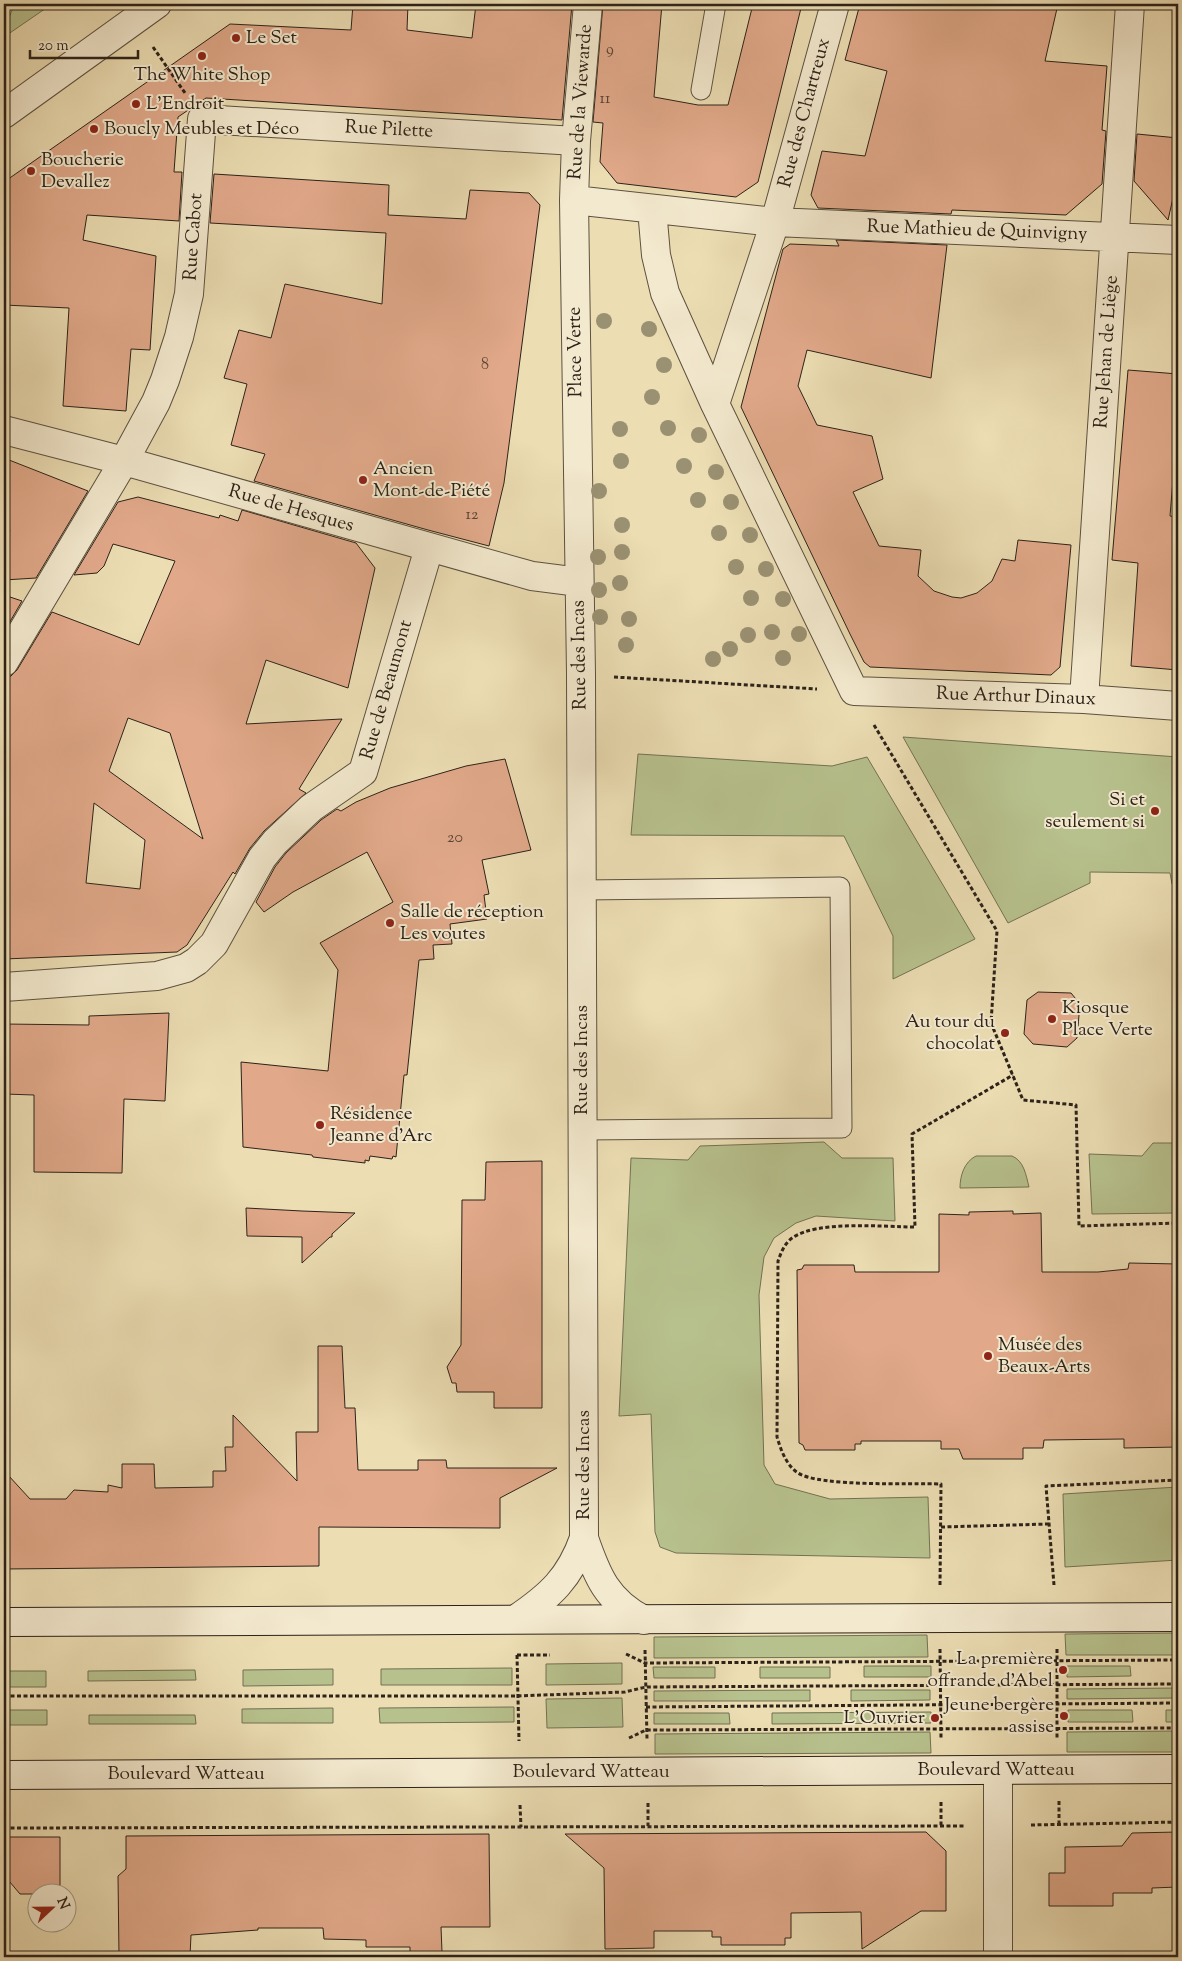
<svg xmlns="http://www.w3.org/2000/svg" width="1182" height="1961" viewBox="0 0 1182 1961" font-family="'Sorts Mill Goudy',serif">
<rect width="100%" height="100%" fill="#ecddb3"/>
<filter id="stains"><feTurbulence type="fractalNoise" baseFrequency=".004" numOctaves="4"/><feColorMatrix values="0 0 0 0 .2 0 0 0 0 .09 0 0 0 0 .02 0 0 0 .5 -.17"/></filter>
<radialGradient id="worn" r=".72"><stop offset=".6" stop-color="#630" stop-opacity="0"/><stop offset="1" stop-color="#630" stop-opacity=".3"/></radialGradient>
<path fill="#b7c18d" stroke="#727253" d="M 15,4 L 52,4 L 4,37 L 4,28 Z
M 903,737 L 1178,757 L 1178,884 L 1172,884 L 1170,873 L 1090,872 L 1090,883 L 1008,923 Z
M 638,754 L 832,766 L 867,757 L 975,939 L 893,979 L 893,936 L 844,836 L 631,835 Z
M 824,1142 L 842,1158 L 893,1158 L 895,1221 L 816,1216 L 796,1223 L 774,1238 L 764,1257 L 759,1295 L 764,1465 L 775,1484 L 830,1499 L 928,1497 L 930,1558 L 676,1553 L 660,1547 L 655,1532 L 651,1414 L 619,1416 L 631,1158 L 688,1160 L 700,1146 Z
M 1153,1143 L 1178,1143 L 1178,1213 L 1092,1214 L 1089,1154 L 1142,1156 Z
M 976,1156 L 1012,1156 C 1024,1161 1026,1175 1029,1187 L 960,1188 C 960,1176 964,1162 976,1156 Z
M 1178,1487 L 1178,1560 L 1065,1567 L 1063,1494 Z
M 1178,1633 L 1178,1655 L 1066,1655 L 1065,1634 Z
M 927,1635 L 928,1657 L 654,1658 L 654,1637 Z
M 622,1663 L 622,1684 L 546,1685 L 546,1664 Z
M 864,1666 L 931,1666 L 931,1677 L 864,1677 Z
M 1067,1666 L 1130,1666 L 1131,1676 L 1067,1677 Z
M 653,1667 L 715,1667 L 715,1678 L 654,1678 Z
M 760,1667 L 830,1667 L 830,1678 L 760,1678 Z
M 512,1668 L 512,1685 L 381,1685 L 381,1669 Z
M 333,1669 L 333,1685 L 243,1686 L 243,1670 Z
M 195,1670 L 196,1680 L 88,1681 L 88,1671 Z
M 4,1671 L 46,1671 L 46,1687 L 4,1687 Z
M 1178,1688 L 1178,1698 L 1067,1699 L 1067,1689 Z
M 810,1690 L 810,1701 L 654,1701 L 654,1691 Z
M 851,1690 L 930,1690 L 930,1700 L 851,1701 Z
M 622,1698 L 623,1727 L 547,1728 L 546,1699 Z
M 514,1707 L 514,1722 L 380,1723 L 379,1708 Z
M 333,1708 L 333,1723 L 242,1723 L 242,1709 Z
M 4,1710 L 47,1710 L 47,1725 L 4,1725 Z
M 1068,1710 L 1132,1710 L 1133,1722 L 1068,1722 Z
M 1166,1710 L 1178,1710 L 1178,1722 L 1166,1722 Z
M 931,1712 L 931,1723 L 772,1724 L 772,1713 Z
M 654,1713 L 729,1713 L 730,1724 L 654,1724 Z
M 89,1715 L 195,1715 L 196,1724 L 89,1724 Z
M 1178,1731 L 1178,1752 L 1067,1752 L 1067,1732 Z
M 930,1732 L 931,1753 L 655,1754 L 655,1734 Z"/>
<path fill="#e1a98a" stroke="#2c2219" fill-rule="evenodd" d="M 353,4 L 408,4 L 407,30 L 472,38 L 476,4 L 572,4 L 562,120 L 206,98 L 178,117 L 174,172 L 182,172 L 179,221 L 87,215 L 83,240 L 156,256 L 150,350 L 131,349 L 126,411 L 63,406 L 69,308 L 4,305 L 4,182 L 230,24 L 351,30 Z
M 603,4 L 662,4 L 654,97 L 698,105 L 728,105 L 753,4 L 802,4 L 758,182 L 736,197 L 617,183 L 600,162 L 603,123 L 593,122 Z
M 860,4 L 1058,4 L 1045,61 L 1107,66 L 1102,130 L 1106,131 L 1102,184 L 1066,215 L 952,210 L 951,214 L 818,208 L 811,195 L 822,151 L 865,156 L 887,71 L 845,60 Z
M 1137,134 L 1178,138 L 1178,176 L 1168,220 L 1134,181 Z
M 214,174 L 389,185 L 388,215 L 466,219 L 470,190 L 529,193 L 540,205 L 504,483 L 489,546 L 428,530 L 254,481 L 265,454 L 231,445 L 247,384 L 224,378 L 239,330 L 271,338 L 285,284 L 382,304 L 386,233 L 210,223 Z
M 836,240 L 947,245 L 931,378 L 807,350 L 798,386 L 817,425 L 872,436 L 883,479 L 853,492 L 879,546 L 921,550 L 918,576 L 934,591 L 952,597 L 961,598 L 977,593 L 992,581 L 1002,559 L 1015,561 L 1018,540 L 1071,545 L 1060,667 L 1051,675 L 870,667 L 864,662 L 850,634 L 741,407 L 783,249 L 790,244 L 839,246 Z
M 1128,370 L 1178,374 L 1178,420 L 1170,516 L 1178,517 L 1178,670 L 1131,666 L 1138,563 L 1112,560 Z
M 4,458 L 88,491 L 36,578 L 4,580 L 4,541 L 10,530 L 4,527 Z
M 138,497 L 219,518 L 220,515 L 238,521 L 242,510 L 356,543 L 375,568 L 348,688 L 266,660 L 246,724 L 342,719 L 299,789 L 306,793 L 264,831 L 250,848 L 235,874 L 233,872 L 187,945 L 177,952 L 4,959 L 4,678 L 11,676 L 17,670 L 52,612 L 139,645 L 175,561 L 113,544 L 104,566 L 97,573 L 74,575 L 118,502 ZM 128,718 L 170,733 L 203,839 L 109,771 ZM 94,803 L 145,840 L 140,889 L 86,883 Z
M 4,595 L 22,601 L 4,632 Z
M 505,759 L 531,850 L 482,860 L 489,894 L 484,895 L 487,919 L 450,924 L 452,944 L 433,945 L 434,959 L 419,960 L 407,1075 L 404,1075 L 396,1157 L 393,1156 L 392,1159 L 370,1156 L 369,1161 L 365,1160 L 365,1163 L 348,1161 L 313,1157 L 312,1155 L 243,1147 L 241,1062 L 328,1071 L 338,970 L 320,943 L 393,902 L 367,852 L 293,892 L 264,912 L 256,902 L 275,867 L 286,853 L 321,820 L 337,809 L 341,811 L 356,802 L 390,788 L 466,766 Z
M 1038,992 L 1071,993 L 1080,1004 L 1077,1038 L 1067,1047 L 1033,1044 L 1024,1034 L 1027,1000 Z
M 169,1013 L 165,1101 L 124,1099 L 122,1173 L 34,1172 L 34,1095 L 4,1094 L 4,1024 L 89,1025 L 89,1016 Z
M 542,1161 L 542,1408 L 494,1408 L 494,1392 L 457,1392 L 456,1383 L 452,1383 L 447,1367 L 461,1345 L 462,1200 L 485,1200 L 486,1162 Z
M 246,1208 L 302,1211 L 355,1213 L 332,1234 L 332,1237 L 330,1237 L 302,1263 L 302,1237 L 247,1236 Z
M 1013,1211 L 1013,1214 L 1041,1213 L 1042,1272 L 1098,1272 L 1128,1269 L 1129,1263 L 1178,1264 L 1178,1447 L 1124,1448 L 1124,1439 L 1044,1440 L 1043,1448 L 1023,1448 L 1023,1459 L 963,1459 L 959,1449 L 941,1449 L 941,1441 L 861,1441 L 861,1444 L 855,1444 L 855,1450 L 805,1450 L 803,1445 L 799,1443 L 797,1270 L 802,1269 L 804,1265 L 854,1265 L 855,1272 L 939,1272 L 939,1214 L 969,1215 L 969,1212 Z
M 318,1346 L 342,1346 L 345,1408 L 355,1408 L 358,1470 L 418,1470 L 418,1460 L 446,1460 L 447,1468 L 557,1468 L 500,1498 L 500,1528 L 319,1527 L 319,1566 L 4,1569 L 4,1514 L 9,1514 L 8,1475 L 30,1499 L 66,1499 L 74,1490 L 108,1492 L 108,1485 L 122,1488 L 122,1464 L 154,1464 L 155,1488 L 213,1487 L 213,1471 L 226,1471 L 225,1447 L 233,1447 L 233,1415 L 297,1481 L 296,1432 L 318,1432 Z
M 926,1832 L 946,1851 L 946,1911 L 921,1911 L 862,1949 L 861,1912 L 791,1913 L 791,1938 L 785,1938 L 785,1945 L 721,1945 L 721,1937 L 712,1937 L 712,1931 L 654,1931 L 654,1948 L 605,1949 L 604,1868 L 565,1834 Z
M 1178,1832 L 1178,1887 L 1152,1888 L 1152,1893 L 1113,1893 L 1113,1906 L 1049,1906 L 1049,1873 L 1065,1873 L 1065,1847 L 1122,1846 L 1132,1833 Z
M 489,1834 L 490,1927 L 441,1927 L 442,1952 L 410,1952 L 410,1947 L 366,1947 L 366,1940 L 324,1939 L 323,1928 L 258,1928 L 258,1930 L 191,1935 L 190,1956 L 150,1954 L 150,1957 L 119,1957 L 118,1876 L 126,1869 L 126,1836 Z
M 4,1837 L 60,1837 L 60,1894 L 20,1894 L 4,1875 Z"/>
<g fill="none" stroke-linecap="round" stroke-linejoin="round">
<g stroke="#5c5140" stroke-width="21">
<path id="lane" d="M 701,90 L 716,4
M 582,890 L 840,887 L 842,1128 L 582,1130"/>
</g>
<g stroke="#5c5140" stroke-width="30">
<path id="street" d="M 588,4 L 576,141 L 574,200 L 581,674 L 584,1538 C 597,1576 607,1601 644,1620
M 4,114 L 157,4
M 574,200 L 775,222 L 1178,240
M 652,209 L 656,255 L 665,293 L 715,404 L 854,691 L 1084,699 L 1178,706
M 715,404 L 775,222 L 835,4
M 4,430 L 124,461 L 532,576 L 579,582
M 4,662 L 124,461 L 156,402 L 165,380 L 179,337 L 189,294 L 202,119 L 576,141
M 1084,699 L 1130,4
M 4,987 L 157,976 L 186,968 L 197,961 L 214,944 L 262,858 L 275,842 L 311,808 L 363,772 L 429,548
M 516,1619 C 550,1596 570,1578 584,1538
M 998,1771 L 998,1957"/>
</g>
<g stroke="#2c2219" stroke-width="30">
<path id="secondary" d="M 4,1622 L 1178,1617
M 4,1775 L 1178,1769"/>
</g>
<path stroke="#2c2219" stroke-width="3" stroke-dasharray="4 2.5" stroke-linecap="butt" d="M 153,47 L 185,93
M 614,677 L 817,689
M 874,725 L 997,931 L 991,1023 L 1023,1100 L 1076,1105 L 1079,1226 L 1178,1223
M 941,1527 L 1049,1524
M 940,1585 L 941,1484 C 911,1483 820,1487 798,1473 C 786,1465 781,1450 777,1437 L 778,1261 C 781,1253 784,1244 792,1238 C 817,1220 884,1227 915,1227 L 912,1134 L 1013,1075
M 1054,1585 L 1046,1486 L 1178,1480
M 940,1649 L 941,1738
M 1057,1649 L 1057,1738
M 645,1650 L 647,1739
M 626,1654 L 645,1663 L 1178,1660
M 517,1655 L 550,1655
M 517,1655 L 519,1741
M 4,1696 L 517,1696 L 625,1692 L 646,1687 L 1178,1684
M 646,1707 L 1178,1703
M 629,1738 L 646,1730 L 1178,1728
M 1059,1801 L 1059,1824
M 941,1802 L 941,1825
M 648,1803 L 648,1826
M 520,1805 L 521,1827
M 1031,1825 L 1178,1822
M 4,1828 L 965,1826"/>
<use href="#lane" stroke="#f3e9ce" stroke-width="19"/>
<use href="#street" stroke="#f3e9ce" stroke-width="28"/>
<use href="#secondary" stroke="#f3e9ce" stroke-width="28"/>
</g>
<g fill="#9a9172">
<circle cx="604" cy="321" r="8"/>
<circle cx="649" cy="329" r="8"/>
<circle cx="664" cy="365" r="8"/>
<circle cx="652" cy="397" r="8"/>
<circle cx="668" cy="428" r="8"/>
<circle cx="620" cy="429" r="8"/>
<circle cx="699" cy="435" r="8"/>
<circle cx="621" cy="461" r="8"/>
<circle cx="684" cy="466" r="8"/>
<circle cx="716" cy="472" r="8"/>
<circle cx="599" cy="491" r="8"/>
<circle cx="698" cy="500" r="8"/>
<circle cx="731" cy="502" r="8"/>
<circle cx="622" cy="525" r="8"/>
<circle cx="719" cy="533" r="8"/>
<circle cx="750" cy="535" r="8"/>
<circle cx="622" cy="552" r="8"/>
<circle cx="598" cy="557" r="8"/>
<circle cx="736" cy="567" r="8"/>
<circle cx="766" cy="569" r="8"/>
<circle cx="620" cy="583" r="8"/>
<circle cx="599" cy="590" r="8"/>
<circle cx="751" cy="598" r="8"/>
<circle cx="783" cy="599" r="8"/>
<circle cx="600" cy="617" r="8"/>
<circle cx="629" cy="619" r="8"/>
<circle cx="772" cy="632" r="8"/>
<circle cx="799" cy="634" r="8"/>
<circle cx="748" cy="635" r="8"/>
<circle cx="626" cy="645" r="8"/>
<circle cx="730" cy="649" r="8"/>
<circle cx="783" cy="658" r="8"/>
<circle cx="713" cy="659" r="8"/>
</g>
<g fill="#8f2418" stroke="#f3e9ce" stroke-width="2">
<circle cx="236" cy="38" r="5"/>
<circle cx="202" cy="56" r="5"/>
<circle cx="136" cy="104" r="5"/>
<circle cx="94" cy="129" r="5"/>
<circle cx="31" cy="171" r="5"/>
<circle cx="363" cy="480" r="5"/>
<circle cx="1155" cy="811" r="5"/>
<circle cx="390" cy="923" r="5"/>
<circle cx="1052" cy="1019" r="5"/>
<circle cx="1005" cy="1033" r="5"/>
<circle cx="320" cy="1125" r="5"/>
<circle cx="988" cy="1356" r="5"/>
<circle cx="1063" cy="1670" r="5"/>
<circle cx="1064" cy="1716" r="5"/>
<circle cx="935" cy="1718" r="5"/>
</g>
<g text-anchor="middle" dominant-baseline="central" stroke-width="4" stroke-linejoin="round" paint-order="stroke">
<g font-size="16" fill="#594435">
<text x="610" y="50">9</text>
<text x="605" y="99">11</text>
<text x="485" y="365">8</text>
<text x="472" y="515">12</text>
<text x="455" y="838">20</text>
</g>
<g font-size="19" fill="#2c2219" stroke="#f3e9ce" text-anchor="start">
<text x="246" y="38">Le Set</text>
<text x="202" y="75" text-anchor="middle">The White Shop</text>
<text x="146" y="104">L'Endroit</text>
<text x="104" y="129">Boucly Meubles et Déco</text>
<text x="41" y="160">Boucherie<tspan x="41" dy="22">Devallez</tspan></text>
<text x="373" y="469">Ancien<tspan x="373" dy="22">Mont-de-Piété</tspan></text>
<text x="1145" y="800" text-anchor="end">Si et<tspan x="1145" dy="22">seulement si</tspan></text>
<text x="400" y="912">Salle de réception<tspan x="400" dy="22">Les voutes</tspan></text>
<text x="1062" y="1008">Kiosque<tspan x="1062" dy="22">Place Verte</tspan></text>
<text x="995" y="1022" text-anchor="end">Au tour du<tspan x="995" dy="22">chocolat</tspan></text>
<text x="330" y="1114">Résidence<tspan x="330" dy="22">Jeanne d'Arc</tspan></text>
<text x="998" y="1345">Musée des<tspan x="998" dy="22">Beaux-Arts</tspan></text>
<text x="1053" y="1659" text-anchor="end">La première<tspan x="1053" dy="22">offrande d'Abel</tspan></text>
<text x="1054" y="1705" text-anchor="end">Jeune bergère<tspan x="1054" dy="22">assise</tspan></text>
<text x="925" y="1718" text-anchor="end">L'Ouvrier</text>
</g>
<g font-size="19" fill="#2c2219" stroke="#f3e9ce">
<text transform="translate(581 102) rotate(-86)">Rue de la Viewarde</text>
<text transform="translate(805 113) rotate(-75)">Rue des Chartreux</text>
<text transform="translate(389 130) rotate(3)">Rue Pilette</text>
<text transform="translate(977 231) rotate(2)">Rue Mathieu de Quinvigny</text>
<text transform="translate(194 237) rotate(-86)">Rue Cabot</text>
<text transform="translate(576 352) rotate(-91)">Place Verte</text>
<text transform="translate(1107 352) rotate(-86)">Rue Jehan de Liège</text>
<text transform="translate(291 509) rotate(16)">Rue de Hesques</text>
<text transform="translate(580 655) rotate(-91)">Rue des Incas</text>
<text transform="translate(387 690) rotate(-74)">Rue de Beaumont</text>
<text transform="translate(1016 697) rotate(2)">Rue Arthur Dinaux</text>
<text transform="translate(582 1060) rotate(-90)">Rue des Incas</text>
<text transform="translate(584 1465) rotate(-90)">Rue des Incas</text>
<text x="996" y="1770">Boulevard Watteau</text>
<text x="591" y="1772">Boulevard Watteau</text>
<text x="186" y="1774">Boulevard Watteau</text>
</g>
</g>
<rect width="1182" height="1961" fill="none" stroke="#ecddb3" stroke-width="20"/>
<rect x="5" y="5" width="1172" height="1951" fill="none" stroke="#2c2219" stroke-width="2.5"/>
<rect x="10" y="10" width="1162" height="1941" fill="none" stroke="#2c2219"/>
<g transform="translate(52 1908) rotate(68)"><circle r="24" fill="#f3e9ce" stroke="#a39986"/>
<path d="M0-4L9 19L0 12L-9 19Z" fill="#8f2418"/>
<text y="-8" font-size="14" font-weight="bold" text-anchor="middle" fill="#2c2219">N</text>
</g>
<path d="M30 50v8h108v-8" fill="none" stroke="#2c2219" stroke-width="2.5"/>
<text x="38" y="50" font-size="15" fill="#2c2219" stroke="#f3e9ce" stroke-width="4" paint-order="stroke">20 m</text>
<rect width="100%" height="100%" filter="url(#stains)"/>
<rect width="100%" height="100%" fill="url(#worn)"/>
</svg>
